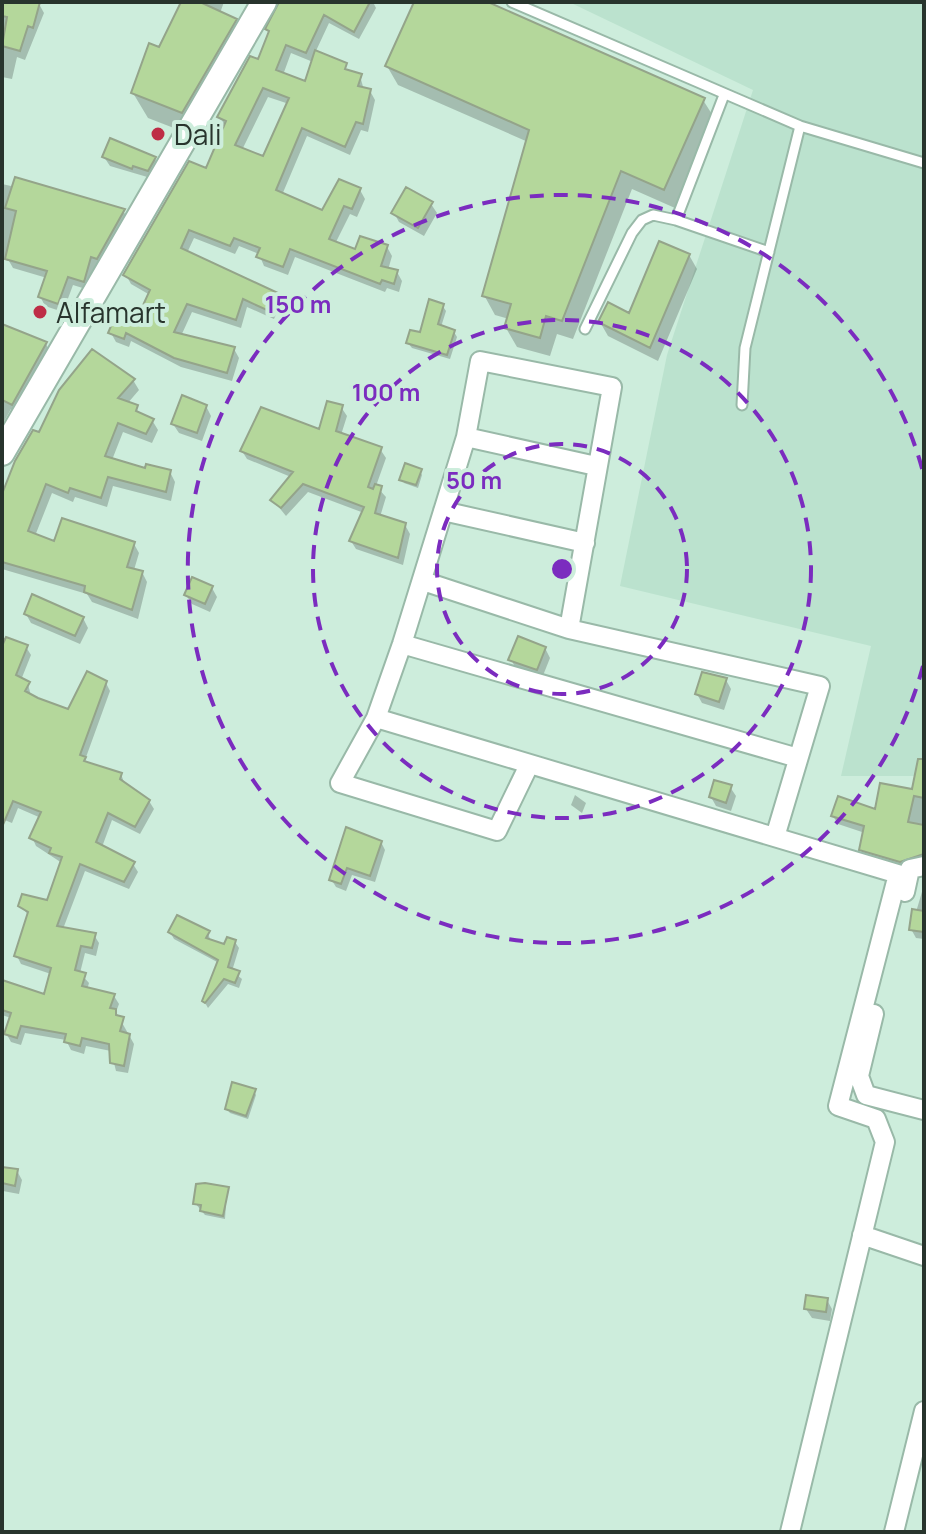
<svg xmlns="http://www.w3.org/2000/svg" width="926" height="1534" viewBox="0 0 926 1534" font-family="Manrope,sans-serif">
<rect width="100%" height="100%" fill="#cdeddc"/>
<path fill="#bbe2ce" d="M 569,2 L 924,2 L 924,776 L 841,776 L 871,646 L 620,586 L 667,355 L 753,90 Z"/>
<path fill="#0003" fill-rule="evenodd" d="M 2,2 L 32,2 L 39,4 L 44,13 L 25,60 L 17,57 L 12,79 L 2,77 L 5,29 L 2,28 Z
M 183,2 L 224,2 L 220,13 L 236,20 L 250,45 L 197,137 L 148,118 L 133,93 Z
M 279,2 L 373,2 L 376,8 L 359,39 L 329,23 L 315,53 L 360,76 L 364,90 L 370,91 L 375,100 L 368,132 L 361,130 L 350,155 L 307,136 L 282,195 L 323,212 L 360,190 L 365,199 L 357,217 L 350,214 L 335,244 L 357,252 L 387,247 L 392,256 L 388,270 L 397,272 L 402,281 L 399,292 L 387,288 L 385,292 L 295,257 L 288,275 L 264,266 L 259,254 L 239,246 L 235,254 L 194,238 L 187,253 L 276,295 L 281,304 L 274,319 L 247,307 L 241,328 L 192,312 L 181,336 L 234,349 L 239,358 L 232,381 L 181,367 L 131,341 L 129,347 L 116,342 L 111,333 L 137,321 L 150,295 L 131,284 L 126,275 L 207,171 L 224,126 L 219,117 L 260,62 ZM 291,53 L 313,62 L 307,84 L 283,75 ZM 268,97 L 289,104 L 264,159 L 242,150 Z
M 416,2 L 483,2 L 703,100 L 715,119 L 675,208 L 632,189 L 573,339 L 557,334 L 550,356 L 517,347 L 506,328 L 509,319 L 495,315 L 484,295 L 528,142 L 398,85 L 387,66 Z
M 111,141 L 155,159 L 160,168 L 154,179 L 110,166 L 104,157 Z
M 2,184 L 123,211 L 129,220 L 102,268 L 96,265 L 89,290 L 73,285 L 63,312 L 45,306 L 40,296 L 47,278 L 13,268 L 9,261 L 2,259 Z
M 431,204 L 437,213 L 424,236 L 399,222 L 394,213 Z
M 689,255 L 697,269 L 658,361 L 608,336 L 600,322 L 630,316 Z
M 442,305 L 446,311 L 441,327 L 454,332 L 457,337 L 450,359 L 412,348 L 408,343 L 421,335 Z
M 2,326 L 46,344 L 50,352 L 17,412 L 11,409 L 2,425 Z
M 133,380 L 139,390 L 127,404 L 152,420 L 158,430 L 152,443 L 123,432 L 112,460 L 147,471 L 170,472 L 175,482 L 171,501 L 113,486 L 107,507 L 75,497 L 73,502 L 52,493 L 35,536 L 56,544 L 134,544 L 139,553 L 134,570 L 142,572 L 147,582 L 138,619 L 92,602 L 87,594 L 2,569 L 2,499 L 40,435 Z
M 206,406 L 211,416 L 202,441 L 179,433 L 173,424 Z
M 341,407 L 347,416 L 341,435 L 380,449 L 386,458 L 376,486 L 386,497 L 380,517 L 405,525 L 410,534 L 403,565 L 356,549 L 351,541 L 364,513 L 308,492 L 286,516 L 273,500 L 291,477 L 247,459 L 242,451 L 321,432 Z
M 420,471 L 422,475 L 418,488 L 404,483 L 402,479 Z
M 212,588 L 217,597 L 210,612 L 192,604 L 186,595 Z
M 26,614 L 83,618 L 88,628 L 80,644 L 31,623 Z
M 2,637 L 26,647 L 31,655 L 21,680 L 28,684 L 31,696 L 69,712 L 106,683 L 110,691 L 85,760 L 87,764 L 121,774 L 125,785 L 149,801 L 154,809 L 140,834 L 112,820 L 102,847 L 133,864 L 138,872 L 129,889 L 85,871 L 63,929 L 94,935 L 99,943 L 96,956 L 85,953 L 80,973 L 89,983 L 87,990 L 114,996 L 119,1004 L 116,1012 L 134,1044 L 128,1073 L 116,1071 L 111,1051 L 86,1046 L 84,1054 L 71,1050 L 66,1040 L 25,1033 L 21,1045 L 11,1042 L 6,1033 L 11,1018 L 2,1015 L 2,993 L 45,997 L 51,974 L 21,964 L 17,956 L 29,916 L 21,906 L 49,903 L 62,863 L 36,846 L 32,837 L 41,818 L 18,808 L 12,823 L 2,819 Z
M 545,648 L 550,658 L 542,678 L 516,669 L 511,659 Z
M 726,680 L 731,689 L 724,710 L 702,703 L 697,694 Z
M 924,784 L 924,864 L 906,868 L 866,858 L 861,850 L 865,833 L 838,824 L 833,816 L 877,811 Z
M 730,787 L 736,796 L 731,811 L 716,806 L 711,797 Z
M 575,795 L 586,803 L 582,813 L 571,805 Z
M 381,842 L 385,850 L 375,882 L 352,875 L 346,891 L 336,887 L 331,879 Z
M 924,885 L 924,939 L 916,938 L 911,929 Z
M 170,932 L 208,933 L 211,942 L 225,946 L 235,942 L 239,948 L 232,971 L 242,979 L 239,988 L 228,984 L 208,1008 L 204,1001 L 219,963 L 174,939 Z
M 254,1091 L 256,1095 L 248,1119 L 230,1113 L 227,1109 Z
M 2,1169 L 17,1171 L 22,1180 L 19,1194 L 3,1191 Z
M 227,1189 L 225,1219 L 205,1215 L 195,1203 Z
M 827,1300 L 832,1309 L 830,1321 L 812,1318 L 806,1309 Z"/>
<path fill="#b4d79b" stroke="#94a48a" stroke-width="2" fill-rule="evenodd" d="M 2,2 L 40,2 L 33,28 L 28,26 L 20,51 L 2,46 L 7,17 L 2,16 Z
M 181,2 L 200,2 L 237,19 L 182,113 L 131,93 L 149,43 L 159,47 Z
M 279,2 L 370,2 L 354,32 L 324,15 L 306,53 L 286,45 L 276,70 L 305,81 L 315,50 L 347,63 L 345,69 L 362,74 L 358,86 L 371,89 L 363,124 L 356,122 L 345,147 L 302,128 L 276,190 L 322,210 L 339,179 L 361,188 L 352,209 L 344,206 L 329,239 L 355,249 L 360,236 L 388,245 L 381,266 L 398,270 L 394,284 L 382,280 L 380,284 L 290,249 L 283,267 L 256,257 L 260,248 L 234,238 L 230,246 L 189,230 L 181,248 L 278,293 L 269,311 L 243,299 L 236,320 L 187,304 L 174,332 L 235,347 L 227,373 L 174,358 L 126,333 L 124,339 L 108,333 L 118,310 L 136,318 L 139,314 L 150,290 L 123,275 L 189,161 L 206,168 L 226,121 L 217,117 L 250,56 L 258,59 L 269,31 L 265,29 ZM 263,88 L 289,98 L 263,156 L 235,145 Z
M 414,2 L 488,2 L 705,98 L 664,190 L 621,171 L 562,321 L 546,316 L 540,338 L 504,328 L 511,304 L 482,296 L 529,130 L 385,66 Z
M 110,138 L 156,157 L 148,171 L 133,166 L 132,169 L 102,157 Z
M 15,177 L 125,209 L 97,259 L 91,257 L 84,282 L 68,277 L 58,304 L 38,297 L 47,271 L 5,259 L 16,211 L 5,208 Z
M 406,187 L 433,202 L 418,228 L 391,213 Z
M 659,241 L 690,254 L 650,348 L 598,322 L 608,302 L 629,313 Z
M 429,299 L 444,304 L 438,324 L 455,330 L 447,355 L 406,343 L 410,330 L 420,332 Z
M 2,324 L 47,342 L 12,405 L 2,400 Z
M 92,349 L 135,379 L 118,398 L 138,405 L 136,411 L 154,419 L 146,434 L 118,423 L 105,456 L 145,468 L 146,464 L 171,470 L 166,492 L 108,477 L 101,498 L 70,488 L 68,493 L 46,484 L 28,531 L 54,541 L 62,518 L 135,542 L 127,567 L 143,571 L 132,610 L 84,592 L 85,586 L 2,562 L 2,494 L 15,461 L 33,430 L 39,432 L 59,390 Z
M 182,395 L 207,405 L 197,433 L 171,424 Z
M 327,401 L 343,405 L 336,431 L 382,447 L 368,487 L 373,489 L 375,484 L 382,486 L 375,513 L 406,523 L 398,558 L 349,541 L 364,507 L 303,484 L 281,508 L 270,500 L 293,472 L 240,451 L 261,407 L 319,429 Z
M 405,463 L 422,469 L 416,485 L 399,480 Z
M 192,577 L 213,586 L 205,604 L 184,595 Z
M 32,594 L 84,617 L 75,636 L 24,614 Z
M 518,636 L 546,647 L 537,670 L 508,660 Z
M 6,637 L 28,645 L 16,675 L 30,682 L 25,691 L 38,698 L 68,709 L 87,671 L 107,681 L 80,755 L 86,757 L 84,761 L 122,773 L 120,779 L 150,800 L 135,827 L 108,813 L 96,842 L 135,862 L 124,882 L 80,864 L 57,926 L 96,933 L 92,948 L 81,946 L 75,970 L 86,973 L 82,986 L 115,994 L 110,1008 L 116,1009 L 116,1015 L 124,1017 L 120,1031 L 130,1034 L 124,1066 L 110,1063 L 109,1044 L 82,1038 L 80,1046 L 64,1042 L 66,1034 L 21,1026 L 17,1038 L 4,1034 L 11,1013 L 2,1010 L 2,980 L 44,994 L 51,968 L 14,956 L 28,912 L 18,906 L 22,894 L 47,900 L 62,857 L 49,853 L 51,848 L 29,838 L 41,812 L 13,801 L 2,827 L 2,646 Z
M 702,672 L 727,678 L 719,702 L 695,694 Z
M 918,759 L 924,759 L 924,798 L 914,796 L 908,822 L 924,825 L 924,854 L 900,862 L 859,850 L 864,826 L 831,816 L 838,796 L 875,809 L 880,783 L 912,789 Z
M 714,780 L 732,785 L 726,803 L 709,797 Z
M 346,827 L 382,841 L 370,876 L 347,868 L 341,884 L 329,880 Z
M 912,909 L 924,911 L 924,932 L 909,930 Z
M 177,915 L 210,931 L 206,938 L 224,944 L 227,937 L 236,940 L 228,967 L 240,971 L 235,983 L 224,979 L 205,1003 L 202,1001 L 218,960 L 168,932 Z
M 232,1082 L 256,1089 L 246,1116 L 225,1109 Z
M 2,1167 L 18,1169 L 15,1186 L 2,1183 Z
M 205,1183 L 229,1187 L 223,1216 L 200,1211 L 201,1205 L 193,1204 L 196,1184 Z
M 806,1295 L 828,1298 L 826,1312 L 804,1309 Z"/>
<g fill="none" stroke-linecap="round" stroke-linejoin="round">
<g stroke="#99b9a8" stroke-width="13">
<path id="service" d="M 512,2 L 800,126 L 924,163
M 676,220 L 769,252
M 585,329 L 632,233 L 642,220 L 653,215 L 676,220 L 724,95
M 742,405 L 745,348 L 800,126"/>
</g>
<g stroke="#99b9a8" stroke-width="22">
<path id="minor" d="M 466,437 L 596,466
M 443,511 L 585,543
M 423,581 L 569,629 L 820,686 L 775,837
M 402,644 L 798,758
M 376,718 L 898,874 L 838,1106 L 876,1119 L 885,1142 L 790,1532
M 529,765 L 497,831 L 340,783 L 376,718 L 402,644 L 466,437 L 480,361 L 612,387 L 569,629
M 905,892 L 910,869 L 924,866
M 874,1014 L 859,1076 L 866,1095 L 924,1110
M 862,1235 L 924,1256
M 894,1532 L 924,1411"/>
</g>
<g stroke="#99b9a8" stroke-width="28">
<path id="tertiary" d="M 2,453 L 264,2"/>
</g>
<use href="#service" stroke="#fff" stroke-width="9"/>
<use href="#minor" stroke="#fff" stroke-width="18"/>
<use href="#tertiary" stroke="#fff" stroke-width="24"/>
</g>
<g fill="none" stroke="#7b2cbf" stroke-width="4" stroke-dasharray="14 10">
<circle cx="562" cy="569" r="125"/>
<circle cx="562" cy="569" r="249"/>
<path d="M923 666A374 374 0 1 1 923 472"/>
</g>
<g fill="#be2d46" stroke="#cdeddc" stroke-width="3">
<circle cx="158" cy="134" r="8"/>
<circle cx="40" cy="312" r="8"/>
</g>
<g text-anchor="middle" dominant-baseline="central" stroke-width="8" stroke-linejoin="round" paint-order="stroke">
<g font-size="28" fill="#28342d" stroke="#cdeddc" text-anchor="start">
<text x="174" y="134">Dali</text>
<text x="56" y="312">Alfamart</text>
</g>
</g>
<circle cx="562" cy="569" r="12" fill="#7b2cbf" stroke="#cdeddc" stroke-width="4"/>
<g font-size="24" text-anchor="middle" font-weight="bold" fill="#7b2cbf" stroke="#cdeddc" stroke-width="8" stroke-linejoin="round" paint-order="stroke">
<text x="298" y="313">150 m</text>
<text x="386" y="401">100 m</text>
<text x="474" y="489">50 m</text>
</g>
<rect width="926" height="1534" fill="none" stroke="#28342d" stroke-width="8"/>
</svg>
